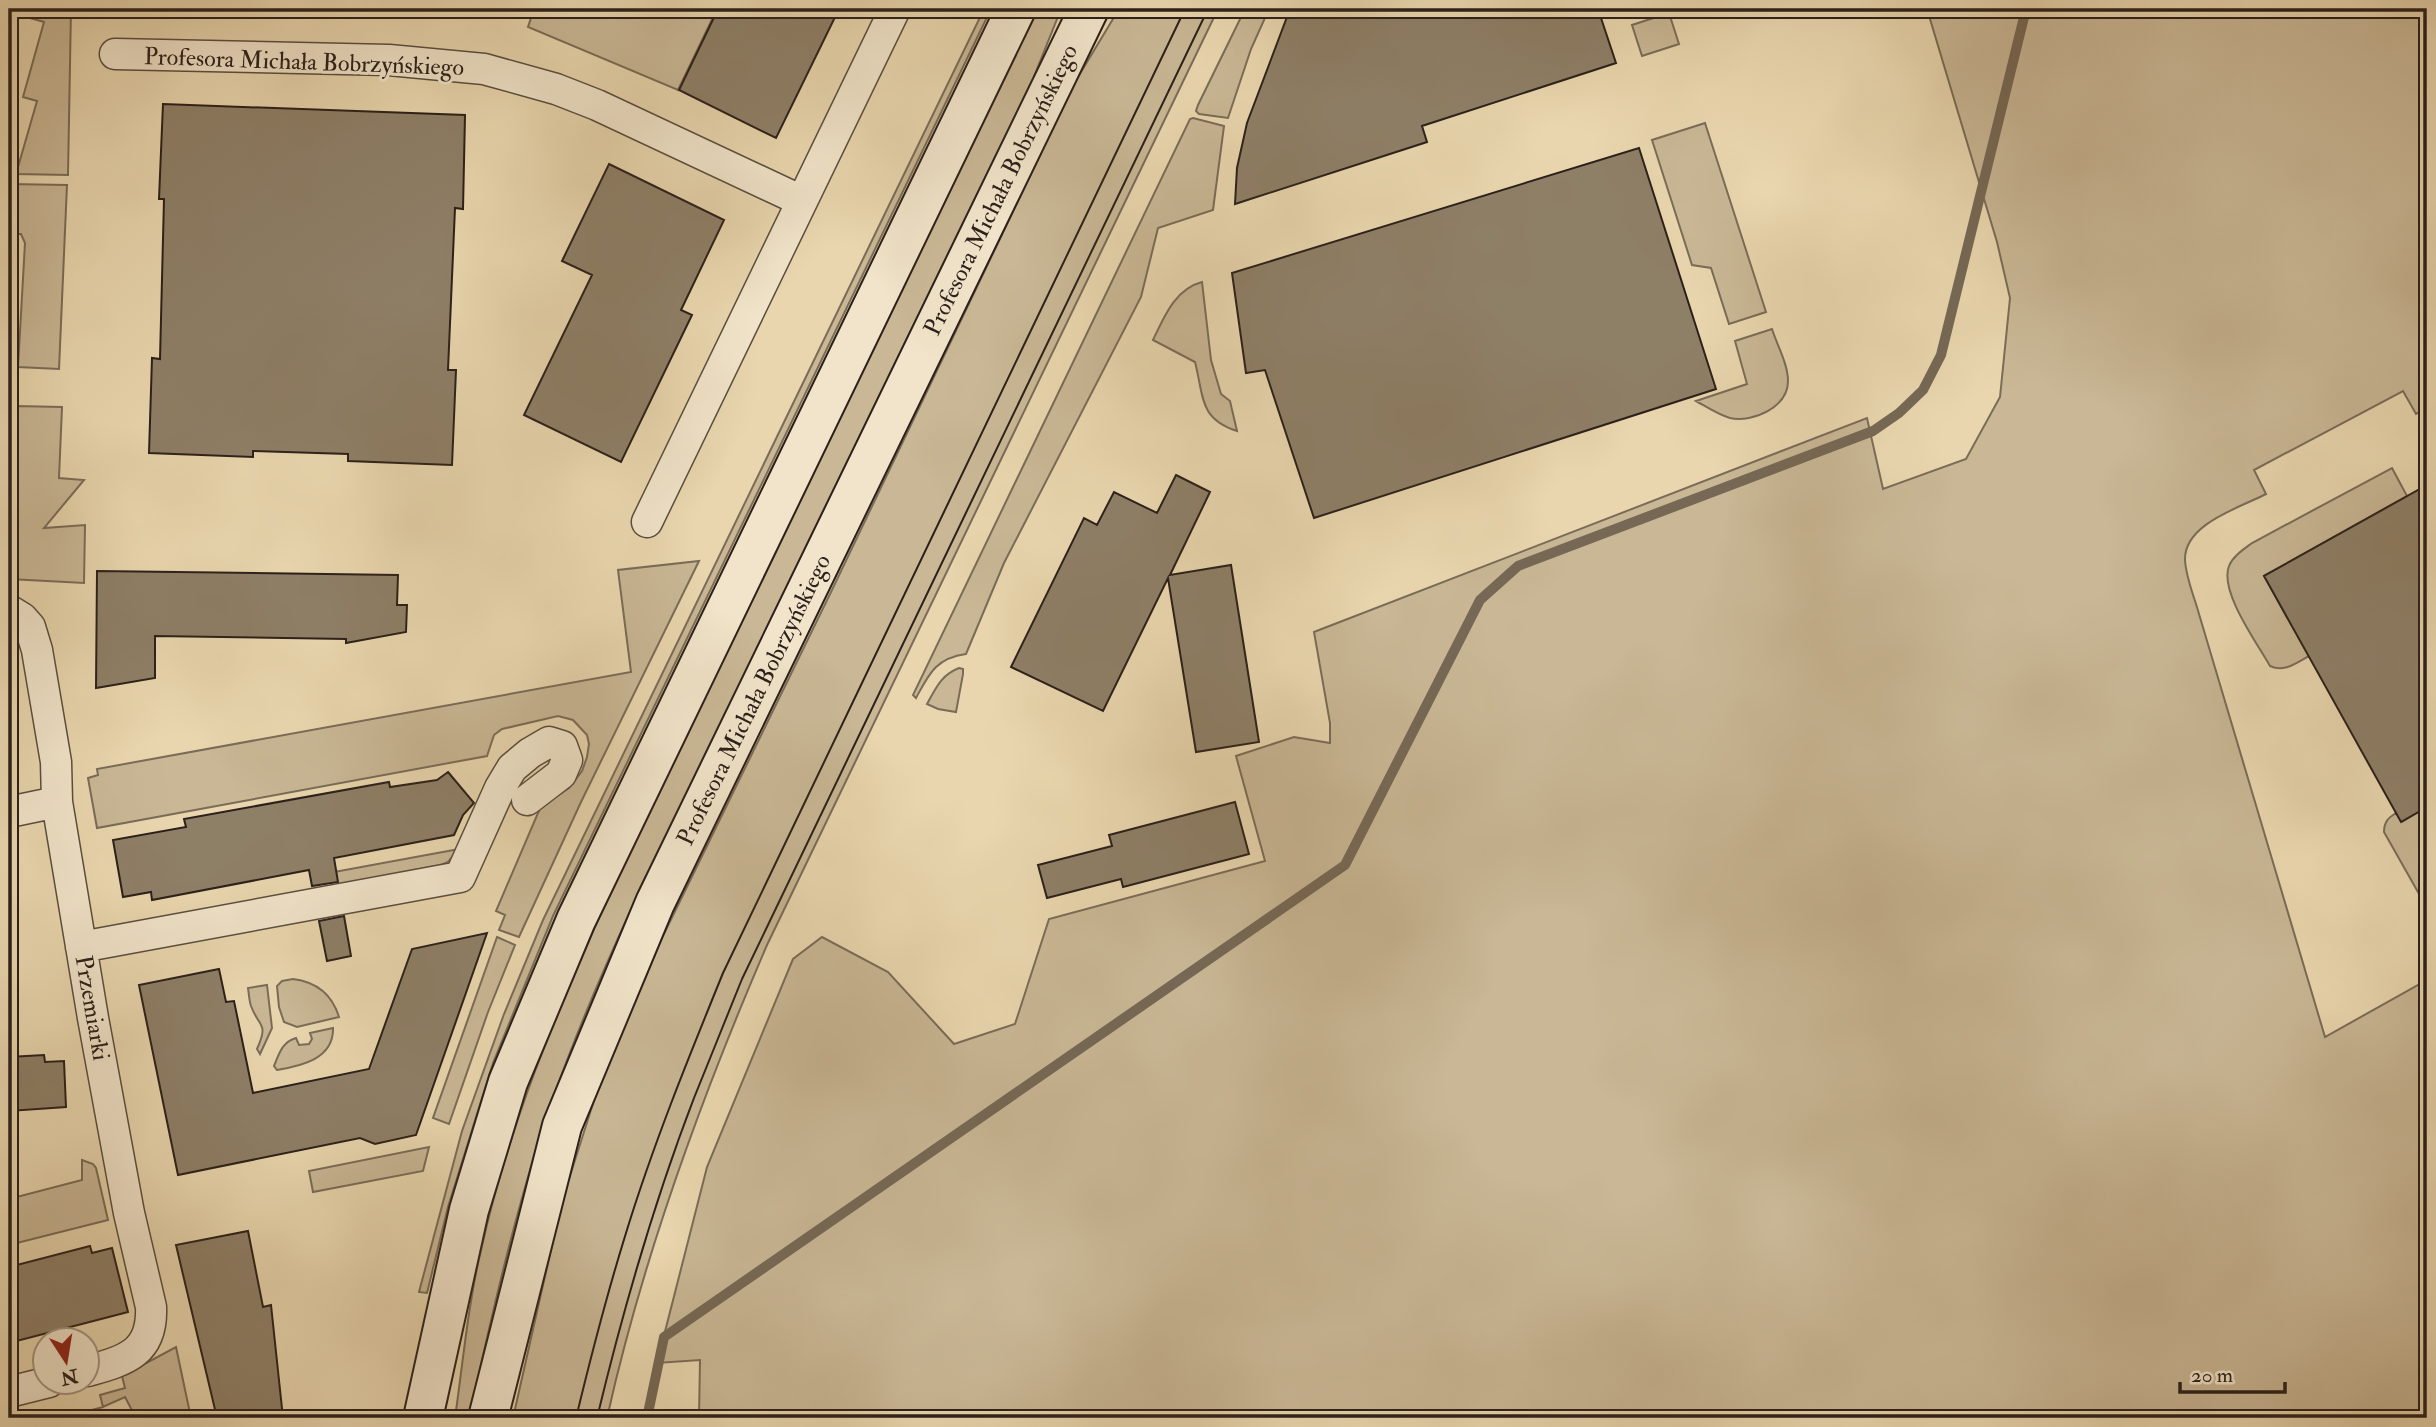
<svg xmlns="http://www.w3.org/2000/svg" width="2436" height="1427" viewBox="0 0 2436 1427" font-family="'IM FELL Double Pica',serif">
<rect width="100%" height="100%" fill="#e9d6ae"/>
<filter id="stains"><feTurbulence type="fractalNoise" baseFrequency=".00286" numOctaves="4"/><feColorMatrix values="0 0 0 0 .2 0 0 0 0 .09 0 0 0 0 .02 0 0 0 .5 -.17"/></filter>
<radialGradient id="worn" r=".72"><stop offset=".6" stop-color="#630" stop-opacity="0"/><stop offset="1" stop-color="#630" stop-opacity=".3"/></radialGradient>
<path fill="#c9b795" stroke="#7a6c58" stroke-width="2" d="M 33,9 L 71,9 L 68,175 L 16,174 L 37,101 L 23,97 L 44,22 L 30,18 Z
M 534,9 L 717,9 L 678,90 L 528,27 Z
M 984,9 L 991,9 L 553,916 L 493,1063 L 448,1207 L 427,1293 L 419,1292 L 462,1131 L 504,1014 L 543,920 Z
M 1037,9 L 1061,9 L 1033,79 L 630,912 C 594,990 561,1068 536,1150 C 509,1238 489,1328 469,1418 L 455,1418 C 463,1362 468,1305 481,1250 C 508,1128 556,1012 607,900 Z
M 1119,9 L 1218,9 L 767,945 C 701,1098 643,1256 607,1418 L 513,1418 L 562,1201 L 597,1091 L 662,938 L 831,592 L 1075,82 Z
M 1245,9 L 1269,9 L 1251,49 L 1228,118 L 1199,114 L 1196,111 L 1198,105 Z
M 1927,9 L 2427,9 L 2427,408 L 2416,414 L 2403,391 L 2254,470 L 2266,494 C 2239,508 2184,524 2185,560 C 2186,578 2194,596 2199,614 L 2325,1037 L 2427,980 L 2427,1418 L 699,1418 L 700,1360 L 657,1363 L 707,1167 L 793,959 L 822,937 L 888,972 L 954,1044 L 1015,1024 L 1049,919 L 1265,861 L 1236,756 L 1294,737 L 1330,743 L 1330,723 L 1314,632 L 1867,418 L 1883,489 L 1966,459 L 2000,397 L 2010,298 L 1997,242 Z
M 1669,13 L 1679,44 L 1642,56 L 1632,25 Z
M 1193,118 L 1224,126 L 1213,210 L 1158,228 L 1141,297 L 1004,563 L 966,654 C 936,658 929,674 916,698 L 913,695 L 1190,119 Z
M 1705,123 L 1766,312 L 1729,324 L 1711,268 L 1692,265 L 1652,140 Z
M 9,184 L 67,185 L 59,369 L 18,367 L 25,243 L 21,234 L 9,234 Z
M 1202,282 L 1211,360 L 1221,394 L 1230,401 L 1237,431 C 1199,419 1204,397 1195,362 L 1153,340 C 1164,317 1175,289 1202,282 Z
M 1772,329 C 1777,345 1788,364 1788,381 C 1788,407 1753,423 1730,418 C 1719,415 1707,407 1696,401 L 1747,384 L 1735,341 Z
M 15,406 L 62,407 L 59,478 L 84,480 L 44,528 L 85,525 L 84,583 L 9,579 L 9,476 L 11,476 Z
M 2392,468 L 2407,496 L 2264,576 L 2309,656 C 2296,663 2284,673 2270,666 C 2257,643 2219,591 2229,566 C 2233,556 2244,549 2252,543 Z
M 699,561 L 581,802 L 519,937 L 499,930 L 505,915 L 496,911 L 541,806 L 569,788 L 582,771 L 587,757 L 589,744 L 587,735 L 573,720 L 558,716 L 502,729 L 494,735 L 487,756 L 97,828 L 88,778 L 98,775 L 97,769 L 631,672 L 618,570 Z
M 959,668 L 963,669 L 963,674 L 956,712 L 938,709 L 927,704 C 936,688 941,675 959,668 Z
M 2427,807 L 2427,908 L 2384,832 C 2384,822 2388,818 2396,813 L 2402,822 Z
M 459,849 L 448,862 L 441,865 L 337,885 L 334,872 Z
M 497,937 L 515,945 L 488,1012 L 449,1124 L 433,1118 Z
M 293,979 C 317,982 332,994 339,1017 L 297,1027 L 284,1022 L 279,1007 L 277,986 L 282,981 Z
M 267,985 L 272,1028 L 260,1054 L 257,1049 C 269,1022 259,1028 251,1006 C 249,1000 249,994 248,988 Z
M 333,1028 C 334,1059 301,1066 277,1070 L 274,1066 C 279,1054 282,1042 296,1038 L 299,1045 L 309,1044 L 312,1039 L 310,1033 Z
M 429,1147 L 423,1171 L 313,1192 L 309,1171 Z
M 82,1160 L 93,1164 L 96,1168 L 108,1220 L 9,1245 L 9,1199 L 82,1180 Z
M 176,1347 L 191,1418 L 136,1418 L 125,1397 L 78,1418 L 62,1418 L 103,1407 L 100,1395 L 125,1388 L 122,1376 Z"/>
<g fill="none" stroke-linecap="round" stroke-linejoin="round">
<path stroke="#766855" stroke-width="10" d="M 647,1418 L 664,1337 L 1345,865 L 1480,600 L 1518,566 L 1873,431 L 1899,413 L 1923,390 L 1941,355 L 2026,9"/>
</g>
<path fill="#8e7f67" stroke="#2b201a" stroke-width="2" d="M 718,9 L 839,9 L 776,138 L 679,90 Z
M 1290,9 L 1598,9 L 1616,63 L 1422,126 L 1427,142 L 1235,204 L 1237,168 L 1247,123 Z
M 163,104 L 465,115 L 463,209 L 455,208 L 448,370 L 456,370 L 452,465 L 348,461 L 348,454 L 253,451 L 253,457 L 149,453 L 152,358 L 160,359 L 164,199 L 159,199 Z
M 1639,148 L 1716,389 L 1314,518 L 1265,370 L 1246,373 L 1232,273 Z
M 609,164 L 724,220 L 681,310 L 692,315 L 621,462 L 524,415 L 592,275 L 562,261 Z
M 1176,475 L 1210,492 L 1170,575 L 1231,565 L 1259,742 L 1196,752 L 1168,578 L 1103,711 L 1011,667 L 1084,518 L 1097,525 L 1114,492 L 1157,513 Z
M 2427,485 L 2427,807 L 2401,822 L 2264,576 Z
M 97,571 L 398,575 L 397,605 L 407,605 L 406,632 L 346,643 L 346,639 L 155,636 L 155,678 L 96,688 Z
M 448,772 L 474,803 L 463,815 L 454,835 L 334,858 L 338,882 L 312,886 L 309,870 L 152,900 L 151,892 L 123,897 L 113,840 L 186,827 L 184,819 L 389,782 L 390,787 L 437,780 Z
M 1235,802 L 1249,854 L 1123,887 L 1121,879 L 1047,898 L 1038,865 L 1112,846 L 1109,835 Z
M 344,916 L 351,956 L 327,961 L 319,921 Z
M 487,933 L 416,1135 L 375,1144 L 360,1138 L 178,1175 L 139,985 L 219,969 L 226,1002 L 234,1001 L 253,1093 L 369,1069 L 412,949 Z
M 44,1055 L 45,1062 L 64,1061 L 66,1107 L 9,1111 L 9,1057 Z
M 248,1231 L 263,1307 L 271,1305 L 283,1418 L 217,1418 L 176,1245 Z
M 90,1246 L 92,1253 L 112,1248 L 128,1312 L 9,1343 L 9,1267 Z"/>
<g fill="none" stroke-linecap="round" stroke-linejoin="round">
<g stroke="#5a4e3f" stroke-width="33">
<path id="minor" d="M 115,54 L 389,60 L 484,69 L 556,89 L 597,105 L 802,201
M 647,522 L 895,9
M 9,610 L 22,618 L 30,627 L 37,650 L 56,762 L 57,802 L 93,1018 L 129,1213 L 151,1307 C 153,1353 126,1360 88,1371
M 9,812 L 57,802
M 81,947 L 460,877 L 500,788 L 512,768 L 530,753 L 549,742 L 562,746 L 567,760 L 561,774 L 527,800
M 9,1392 L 49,1382"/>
</g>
<g stroke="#2b201a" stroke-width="42">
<path id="secondary" d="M 423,1418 L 469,1210 L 508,1082 L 576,920 L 1016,9
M 488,1418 L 562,1126 L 655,903 L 1089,9"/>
</g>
<use href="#minor" stroke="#f1e4ca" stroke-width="30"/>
<use href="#secondary" stroke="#f1e4ca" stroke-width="38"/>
<path stroke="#2b201a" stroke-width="2" d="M 576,1418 C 591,1356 607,1294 626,1233 C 653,1145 688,1059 723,973 L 1185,9
M 597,1418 C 623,1310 654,1202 694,1098 C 710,1058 726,1019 742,979 L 1208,9"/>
</g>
<g text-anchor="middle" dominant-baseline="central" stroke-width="6" stroke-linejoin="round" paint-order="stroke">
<g font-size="24" fill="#2b201a" stroke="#f1e4ca">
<text transform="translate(304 62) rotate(2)">Profesora Michała Bobrzyńskiego</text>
<text transform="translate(1001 190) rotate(-64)">Profesora Michała Bobrzyńskiego</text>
<text transform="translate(754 700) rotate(-64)">Profesora Michała Bobrzyńskiego</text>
<text transform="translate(92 1008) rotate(80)">Przemiarki</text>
</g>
</g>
<rect width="2436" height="1427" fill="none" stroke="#e9d6ae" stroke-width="35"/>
<rect x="10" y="10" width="2415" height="1406" fill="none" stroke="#2b201a" stroke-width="3.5"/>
<rect x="18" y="18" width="2401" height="1392" fill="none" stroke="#2b201a" stroke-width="2"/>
<g transform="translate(66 1361) rotate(168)"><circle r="33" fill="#f1e4ca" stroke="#a29684" stroke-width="2"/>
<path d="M0-5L12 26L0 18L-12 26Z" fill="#8f2418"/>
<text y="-10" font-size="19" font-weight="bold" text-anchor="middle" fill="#2b201a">N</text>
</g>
<path d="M2180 1382v10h105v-10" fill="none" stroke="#2b201a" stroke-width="3.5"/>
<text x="2191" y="1382" font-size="21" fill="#2b201a" stroke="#f1e4ca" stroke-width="5" paint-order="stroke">20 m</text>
<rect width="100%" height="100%" filter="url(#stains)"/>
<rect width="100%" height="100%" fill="url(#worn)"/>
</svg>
